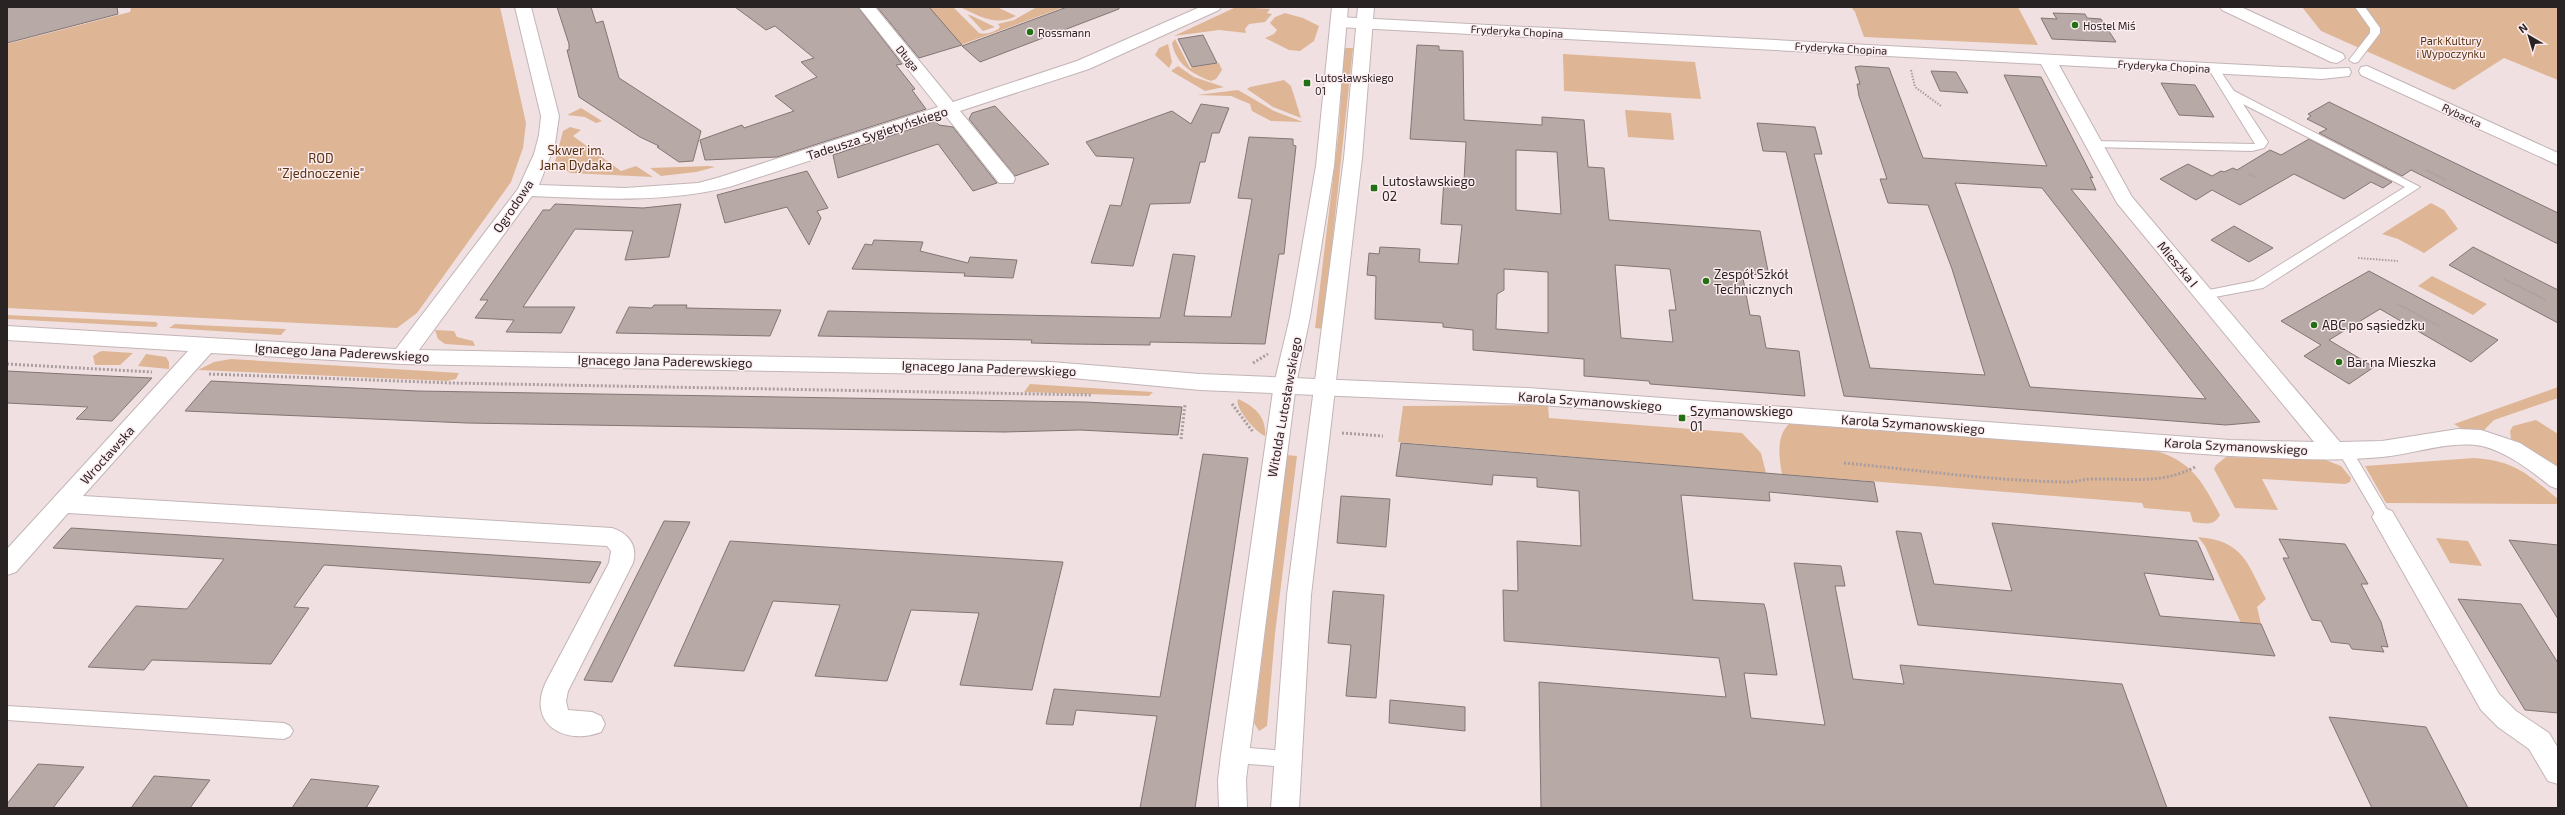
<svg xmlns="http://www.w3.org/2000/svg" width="2565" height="815" viewBox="0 0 2565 815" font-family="'Exo 2',sans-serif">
<rect width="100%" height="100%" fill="#f0e0e2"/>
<path fill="#deb695" d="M 131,7 L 500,7 L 526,123 L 523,148 L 511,182 L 417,313 L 397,328 L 7,308 L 7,44 L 130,12 Z
M 928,7 L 953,7 L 979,33 C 985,35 996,32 1000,27 L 998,24 L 1014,20 L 1037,7 L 1064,7 L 958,46 Z
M 960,7 L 997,7 L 1016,16 C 996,27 979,16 960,7 Z
M 1236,7 L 1270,9 L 1267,13 L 1272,14 L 1265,22 L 1249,24 L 1245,29 L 1246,33 L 1219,30 L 1174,36 Z
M 1851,7 L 2018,7 L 2038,45 L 1864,37 L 1855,12 Z
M 2302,7 L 2558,7 L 2558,80 L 2504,58 L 2454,90 L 2321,31 Z
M 1285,13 L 1303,18 L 1319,26 L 1314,41 L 1300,51 L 1289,50 L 1265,38 L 1274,34 L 1277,30 L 1270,23 L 1275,17 Z
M 968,15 L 970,15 L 995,27 L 983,31 Z
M 1175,39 L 1190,68 L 1219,63 L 1222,70 L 1216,79 L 1211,81 C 1192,74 1176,64 1172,43 Z
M 1168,44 L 1172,62 L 1169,68 L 1155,55 L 1159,48 Z
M 1344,48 L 1353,48 L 1323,329 L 1315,328 L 1339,129 Z
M 1563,54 L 1695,62 L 1701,99 L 1564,91 Z
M 1178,66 L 1194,77 L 1224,87 L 1205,91 L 1171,71 Z
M 1284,80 L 1291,86 L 1301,118 L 1273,107 L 1247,89 L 1250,87 Z
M 1238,90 L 1274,111 L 1303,122 L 1271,121 L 1252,111 L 1250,104 L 1231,96 L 1197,95 Z
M 581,108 L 602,121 L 596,123 L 585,117 L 567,115 Z
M 1625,110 L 1671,113 L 1674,140 L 1628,137 Z
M 570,127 L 581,130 L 573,136 L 621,171 L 636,166 L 653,177 L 570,173 L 555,162 L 563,131 Z
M 709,166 L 715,167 L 696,172 L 661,176 L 650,168 Z
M 2431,203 L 2444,210 L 2458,229 L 2424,253 L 2398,239 L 2382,234 Z
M 2432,276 L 2487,304 L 2473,315 L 2418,286 Z
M 7,315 L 156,322 L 158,324 L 156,327 L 7,319 Z
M 175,324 L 286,329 L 281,335 L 169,328 Z
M 435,330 L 454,331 L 457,337 L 473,341 L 475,346 L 445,344 L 438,339 Z
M 99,352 L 102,351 L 133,353 L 120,365 L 95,365 L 93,356 Z
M 146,354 L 166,357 L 169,362 L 169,369 L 138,366 Z
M 231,359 L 459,373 L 456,379 L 447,381 L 198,370 L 214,362 Z
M 1030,384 L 1153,392 L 1149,396 L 1024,392 Z
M 2558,387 L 2558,398 L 2494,420 L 2484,430 L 2462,429 L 2454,424 Z
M 1238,399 C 1254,406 1267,417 1265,436 C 1257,433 1234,408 1238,399 Z
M 1548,405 L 1549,418 L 1742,433 L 1761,453 L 1766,473 L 1398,442 L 1403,406 Z
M 2536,420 L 2558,434 L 2558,470 L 2534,452 L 2511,439 L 2510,431 L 2513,426 Z
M 1789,424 L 2156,451 C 2193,462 2203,483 2220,515 C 2213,527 2206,523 2193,522 L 2190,512 L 2144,508 L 2142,503 L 1782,474 C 1779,458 1776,436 1789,424 Z
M 1287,455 L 1297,456 L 1275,634 L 1267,726 L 1259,731 L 1254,723 Z
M 2226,457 L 2323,459 L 2341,466 L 2351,478 L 2350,482 L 2345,484 L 2262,479 L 2278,510 L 2235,508 L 2214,469 L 2216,465 Z
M 2474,458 C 2516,461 2527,474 2558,499 L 2558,504 L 2386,503 L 2365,466 Z
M 2198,537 C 2244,541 2247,563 2266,599 L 2257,607 L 2261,624 L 2241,623 L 2205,546 Z
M 2436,538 L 2468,541 L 2482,566 L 2450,563 Z"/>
<path fill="#b7a9a5" stroke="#837572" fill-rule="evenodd" d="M 7,7 L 117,7 L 118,14 L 7,43 Z
M 557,7 L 591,7 L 596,23 L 603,21 L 619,78 L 701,131 L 693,161 L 679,162 L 657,147 L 659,146 L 640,137 L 579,97 L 567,50 L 569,50 L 569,44 Z
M 735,7 L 858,7 L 902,64 L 896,65 L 915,89 L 912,90 L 926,109 L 777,157 L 705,160 L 700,140 L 742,125 L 744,128 L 794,111 L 775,96 L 817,77 L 801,62 L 814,58 L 775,26 L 766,30 Z
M 877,7 L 929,7 L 962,45 L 919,58 Z
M 1067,7 L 1119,7 L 1119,9 L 980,62 L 962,46 Z
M 2053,13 L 2085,14 L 2087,18 L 2101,19 L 2116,42 L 2052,39 L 2041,18 L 2057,19 Z
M 1203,35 L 1217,63 L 1192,67 L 1178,39 Z
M 1417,45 L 1439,46 L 1439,50 L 1463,51 L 1464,120 L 1542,125 L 1542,117 L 1584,120 L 1588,167 L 1604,168 L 1609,220 L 1760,231 L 1769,276 L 1742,273 L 1750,315 L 1760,316 L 1766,348 L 1799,351 L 1805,396 L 1650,384 L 1649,381 L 1584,376 L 1584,359 L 1473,350 L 1473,330 L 1443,327 L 1443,323 L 1375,319 L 1376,276 L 1367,275 L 1369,253 L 1379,254 L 1380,247 L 1420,249 L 1419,262 L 1458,264 L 1462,225 L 1441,224 L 1444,180 L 1464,181 L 1466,142 L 1410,139 ZM 1516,150 L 1557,152 L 1561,214 L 1516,210 ZM 1615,265 L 1670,269 L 1676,310 L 1669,310 L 1673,342 L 1621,338 ZM 1504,269 L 1548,272 L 1548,333 L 1496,329 L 1497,294 L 1504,290 Z
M 1860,66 L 1889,68 L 1923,158 L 2047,166 L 2004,75 L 2041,77 L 2093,178 L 2090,177 L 2096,190 L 2071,189 L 2260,422 L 2226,425 L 1844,396 L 1786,152 L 1763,151 L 1757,123 L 1815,127 L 1822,154 L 1814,154 L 1870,368 L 1985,375 L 1952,269 L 1928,205 L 1888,203 L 1880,179 L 1887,179 L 1859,96 L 1857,84 L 1860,84 L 1855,67 ZM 1955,183 L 2042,188 L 2206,399 L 2030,387 Z
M 1931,71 L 1956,72 L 1968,93 L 1940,91 Z
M 2161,83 L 2195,85 L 2214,117 L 2179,115 Z
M 2329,102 L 2558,213 L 2558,244 L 2411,170 L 2402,176 L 2319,133 L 2327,129 L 2307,119 L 2311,116 L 2308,114 Z
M 1201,104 L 1229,108 L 1219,133 L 1212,133 L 1205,162 L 1200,162 L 1190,203 L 1150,204 L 1133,266 L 1091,263 L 1110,205 L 1121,206 L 1134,158 L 1096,156 L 1086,142 L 1172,111 L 1191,124 Z
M 995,106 L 1049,164 L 1015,176 L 969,119 L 972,113 Z
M 935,121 L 939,125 L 953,127 L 997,183 L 973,191 L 938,144 L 838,178 L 833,155 Z
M 1249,137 L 1293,139 L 1293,145 L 1296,146 L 1284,254 L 1279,254 L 1265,344 L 1150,342 L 1150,345 L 1070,344 L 1031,343 L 1032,340 L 818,336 L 828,311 L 1160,318 L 1173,254 L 1195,256 L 1184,316 L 1231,317 L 1252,199 L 1238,198 Z
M 2309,139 L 2392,182 L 2383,188 L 2371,182 L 2344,199 L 2294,174 L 2240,205 L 2212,190 L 2196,200 L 2160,179 L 2188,164 L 2212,176 L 2221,171 L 2224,172 L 2233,168 L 2237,170 L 2270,150 L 2281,155 Z
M 807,171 L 828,208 L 817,211 L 821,218 L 809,245 L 787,207 L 725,223 L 717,195 Z
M 555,204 L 643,208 L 681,204 L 669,257 L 625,260 L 633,231 L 575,229 L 523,307 L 575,307 L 561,333 L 506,332 L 514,320 L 475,318 L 488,300 L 480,300 L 543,210 L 550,210 Z
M 2234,226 L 2273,248 L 2249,262 L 2211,240 Z
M 874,240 L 923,242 L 920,251 L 968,263 L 970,257 L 1017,260 L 1013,278 L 964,276 L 965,273 L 852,269 L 865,244 L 872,245 Z
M 2473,247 L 2558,290 L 2558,323 L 2449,265 Z
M 2369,271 L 2498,340 L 2471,362 L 2380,309 L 2329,340 L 2374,367 L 2349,384 L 2304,356 L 2321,345 L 2281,321 Z
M 654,305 L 687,305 L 686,308 L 781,310 L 770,336 L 616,333 L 629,307 L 652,308 Z
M 7,371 L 85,375 L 152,378 L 112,421 L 76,419 L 88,407 L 7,403 Z
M 211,381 L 417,391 L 1085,402 L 1182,407 L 1178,435 L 1080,430 L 1004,432 L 467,423 L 185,411 Z
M 1401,443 L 1874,482 L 1878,502 L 1769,492 L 1770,501 L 1681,495 L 1693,600 L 1764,604 L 1766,611 L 1777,675 L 1744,673 L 1751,718 L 1825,725 L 1794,563 L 1841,566 L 1845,586 L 1835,586 L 1853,679 L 1904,684 L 1900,665 L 2122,684 L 2167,808 L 1541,808 L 1539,682 L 1726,697 L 1719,658 L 1504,641 L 1503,590 L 1518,591 L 1517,541 L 1581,546 L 1579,491 L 1537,487 L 1537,478 L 1493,475 L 1492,485 L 1396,476 Z
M 1203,454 L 1248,458 L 1195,808 L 1140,808 L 1157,716 L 1076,710 L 1073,725 L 1046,724 L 1054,689 L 1160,697 Z
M 1341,496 L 1390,499 L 1386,547 L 1337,543 Z
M 664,521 L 690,522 L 612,682 L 584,680 Z
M 1992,523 L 2197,541 L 2214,580 L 2144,573 L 2160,616 L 2261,624 L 2275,656 L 1918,625 L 1896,531 L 1921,533 L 1934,584 L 2012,591 Z
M 71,528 L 324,544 L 601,562 L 590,583 L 324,565 L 294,607 L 309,608 L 271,664 L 152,660 L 144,670 L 88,667 L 136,606 L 187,609 L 224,559 L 53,548 Z
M 2279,539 L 2345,544 L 2368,584 L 2361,584 L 2381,622 L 2388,647 L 2381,646 L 2384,652 L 2352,649 L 2349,644 L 2331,642 L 2321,621 L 2312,620 L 2309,614 L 2283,558 L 2289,558 Z
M 2509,540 L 2558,545 L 2558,619 Z
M 730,541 L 1063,562 L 1032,690 L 960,685 L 979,613 L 911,610 L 887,681 L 815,676 L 840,605 L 773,601 L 744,671 L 674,666 Z
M 1333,591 L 1384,595 L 1376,698 L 1346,696 L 1351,645 L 1328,643 Z
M 2458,599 L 2521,604 L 2558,663 L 2558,713 L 2525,710 Z
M 1390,700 L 1465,707 L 1465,731 L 1389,723 Z
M 2329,717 L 2426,727 L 2468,808 L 2372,808 Z
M 38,764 L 84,767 L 53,808 L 7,808 L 7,804 Z
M 154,776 L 210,780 L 190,808 L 131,808 Z
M 311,779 L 379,786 L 366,808 L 292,808 Z"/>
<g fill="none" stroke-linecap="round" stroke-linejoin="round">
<g stroke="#c3b4b6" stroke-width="2">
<path id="lane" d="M 2355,7 L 2365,7 L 2380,28 L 2380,33 L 2358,62 L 2354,63 L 2349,60 L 2370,33 L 2370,28 Z
M 2213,65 L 2217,66 L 2234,91 L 2420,187 L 2263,288 L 2204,299 L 2199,298 L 2198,295 L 2199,292 L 2254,281 L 2405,187 L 2243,104 L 2268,142 L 2264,148 L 2252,151 L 2093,147 L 2087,144 L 2093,141 L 2255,144 L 2208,68 Z
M 2345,446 L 2350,447 L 2389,513 L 2392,517 L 2389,521 L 2379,521 L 2338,451 L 2340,447 Z
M 7,706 L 284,723 L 290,726 L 293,731 L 290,736 L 284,739 L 7,720 Z
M 1235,747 L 1287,751 L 1293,754 L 1296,759 L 1293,764 L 1287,767 L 1235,763 L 1229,760 L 1226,755 L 1229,750 Z"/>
</g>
<g stroke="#c3b4b6" stroke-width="2">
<path id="street" d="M 515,7 L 531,7 L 559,116 L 555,144 L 539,185 L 625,188 L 698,183 L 717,178 L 938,107 L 859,7 L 875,7 L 953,102 L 1077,61 L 1200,7 L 1221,7 L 1219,10 L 1089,69 L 960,111 L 1013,175 L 1015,179 L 1013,183 L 999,183 L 946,116 L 729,187 C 664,203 599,199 532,196 L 419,350 L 1051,362 L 1200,374 L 1528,388 L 2230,440 L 2314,442 L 2117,203 L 2041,64 L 1338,27 L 1330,22 L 1338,17 L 2322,69 L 2349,68 L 2351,72 L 2349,76 L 2322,79 L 2059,65 L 2132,197 L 2340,442 L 2382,441 L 2458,429 L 2481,430 L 2520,443 L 2558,467 L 2558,489 L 2550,486 C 2530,470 2507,452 2482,446 C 2449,440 2415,454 2382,457 C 2332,462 2281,458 2230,456 L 1528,404 L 1200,390 L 1051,376 L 402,364 L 211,353 L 83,496 L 612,528 C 628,533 638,545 633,563 L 568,691 L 566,701 L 568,710 L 592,712 L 601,716 L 605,724 L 601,732 C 565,746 526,724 546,682 L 609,563 L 611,551 L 607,546 L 68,513 L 16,572 L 7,575 L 7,549 L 188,351 L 7,340 L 7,326 L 396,349 L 518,189 L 534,154 L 539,135 L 541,116 Z
M 2220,7 L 2241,7 L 2343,54 L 2345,58 L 2337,63 L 2331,62 L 2222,10 Z
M 2367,66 L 2558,153 L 2558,165 L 2361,75 L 2359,71 L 2361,67 Z
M 2384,508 L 2392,511 L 2499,694 L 2516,711 L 2549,733 L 2558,748 L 2558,784 L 2548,781 L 2529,749 L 2498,727 L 2481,710 L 2372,517 L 2376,511 Z"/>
</g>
<g stroke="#c3b4b6" stroke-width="2">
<path id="secondary" d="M 1332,7 L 1348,7 L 1334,166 L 1310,317 L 1296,384 L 1249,755 L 1246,780 L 1247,808 L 1219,808 L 1218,780 L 1221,755 L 1274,384 L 1290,317 L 1316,166 Z
M 1358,7 L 1374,7 L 1362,158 L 1311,595 L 1299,808 L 1271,808 L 1287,595 L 1344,158 Z"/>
</g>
<path stroke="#aa9d9f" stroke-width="2" stroke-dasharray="1.5 1.5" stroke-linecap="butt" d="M 1911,70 L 1915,87 L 1941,106
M 2426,170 L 2446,180
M 2249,174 L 2257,178
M 2358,258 L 2398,261
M 2504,279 L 2546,300
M 2398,304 L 2439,326"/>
<path stroke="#aa9d9f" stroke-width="3" stroke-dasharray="2 2" stroke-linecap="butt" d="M 1253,363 L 1268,354
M 7,364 L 152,372
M 209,374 L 452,383 L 1092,395
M 1232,404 L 1253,432
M 1342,433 L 1383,436
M 1181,439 L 1185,405
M 1844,463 C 1918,470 1993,481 2068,482 C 2076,482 2083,479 2092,479 C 2129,478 2161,485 2195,467"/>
<use href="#lane" fill="#fff" fill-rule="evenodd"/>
<use href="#street" fill="#fff" fill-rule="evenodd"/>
<use href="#secondary" fill="#fff" fill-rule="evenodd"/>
</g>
<g fill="#237014" stroke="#fdedf0" stroke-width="1.5">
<circle cx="2075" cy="25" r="4"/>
<circle cx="1030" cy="32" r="4"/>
<rect x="1303" y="79" width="8" height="8" rx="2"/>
<rect x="1370" y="184" width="8" height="8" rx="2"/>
<circle cx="1706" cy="281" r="4"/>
<circle cx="2314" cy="325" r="4"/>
<circle cx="2339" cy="362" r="4"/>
<rect x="1678" y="414" width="8" height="8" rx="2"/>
</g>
<g text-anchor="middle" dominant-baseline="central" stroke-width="3" stroke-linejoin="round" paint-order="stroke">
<g font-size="11" fill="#292324" stroke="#fdedf0" text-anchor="start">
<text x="2083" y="25">Hostel Miś</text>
<text x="1038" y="32">Rossmann</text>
<text x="1315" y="77">Lutosławskiego<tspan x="1315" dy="13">01</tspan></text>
</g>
<g font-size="11" fill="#292324" stroke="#fdedf0">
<text transform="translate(1517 31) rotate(3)">Fryderyka Chopina</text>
<text transform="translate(1841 48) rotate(3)">Fryderyka Chopina</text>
<text transform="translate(908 58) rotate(51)">Długa</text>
<text transform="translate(2164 66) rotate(3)">Fryderyka Chopina</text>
<text transform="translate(2462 115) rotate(25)">Rybacka</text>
</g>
<g font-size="11" fill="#573310" stroke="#fdedf0">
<text x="2451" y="40">Park Kultury<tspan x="2451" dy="13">i Wypoczynku</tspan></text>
</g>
<g font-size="13" fill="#292324" stroke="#fdedf0">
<text transform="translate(877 133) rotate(-18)">Tadeusza Sygietyńskiego</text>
<text transform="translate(513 206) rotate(-56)">Ogrodowa</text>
<text transform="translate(2178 264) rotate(50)">Mieszka I</text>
<text transform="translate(342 352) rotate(3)">Ignacego Jana Paderewskiego</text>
<text transform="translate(665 361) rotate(1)">Ignacego Jana Paderewskiego</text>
<text transform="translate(989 368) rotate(2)">Ignacego Jana Paderewskiego</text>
<text transform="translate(1590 401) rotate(4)">Karola Szymanowskiego</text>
<text transform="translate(1284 407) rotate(-80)">Witolda Lutosławskiego</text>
<text transform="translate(1913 424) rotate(4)">Karola Szymanowskiego</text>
<text transform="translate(2236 446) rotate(3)">Karola Szymanowskiego</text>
<text transform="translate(107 455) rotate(-48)">Wrocławska</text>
</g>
<g font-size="13" fill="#573310" stroke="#fdedf0">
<text x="576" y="150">Skwer im.<tspan x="576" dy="15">Jana Dydaka</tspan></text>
<text x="321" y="158">ROD<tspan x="321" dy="15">"Zjednoczenie"</tspan></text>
</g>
<g font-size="13" fill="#292324" stroke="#fdedf0" text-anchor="start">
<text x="1382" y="181">Lutosławskiego<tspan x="1382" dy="15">02</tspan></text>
<text x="1714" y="274">Zespół Szkół<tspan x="1714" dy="15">Technicznych</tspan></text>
<text x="2322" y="325">ABC po sąsiedzku</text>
<text x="2347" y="362">Bar na Mieszka</text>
<text x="1690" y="411">Szymanowskiego<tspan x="1690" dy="15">01</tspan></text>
</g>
</g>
<rect width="2565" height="815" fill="none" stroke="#292324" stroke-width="16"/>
<g transform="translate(2529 36) rotate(322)" stroke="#fdedf0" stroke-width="3" paint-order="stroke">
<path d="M0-3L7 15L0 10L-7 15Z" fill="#292324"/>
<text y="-6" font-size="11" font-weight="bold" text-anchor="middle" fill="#292324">N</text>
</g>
</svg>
